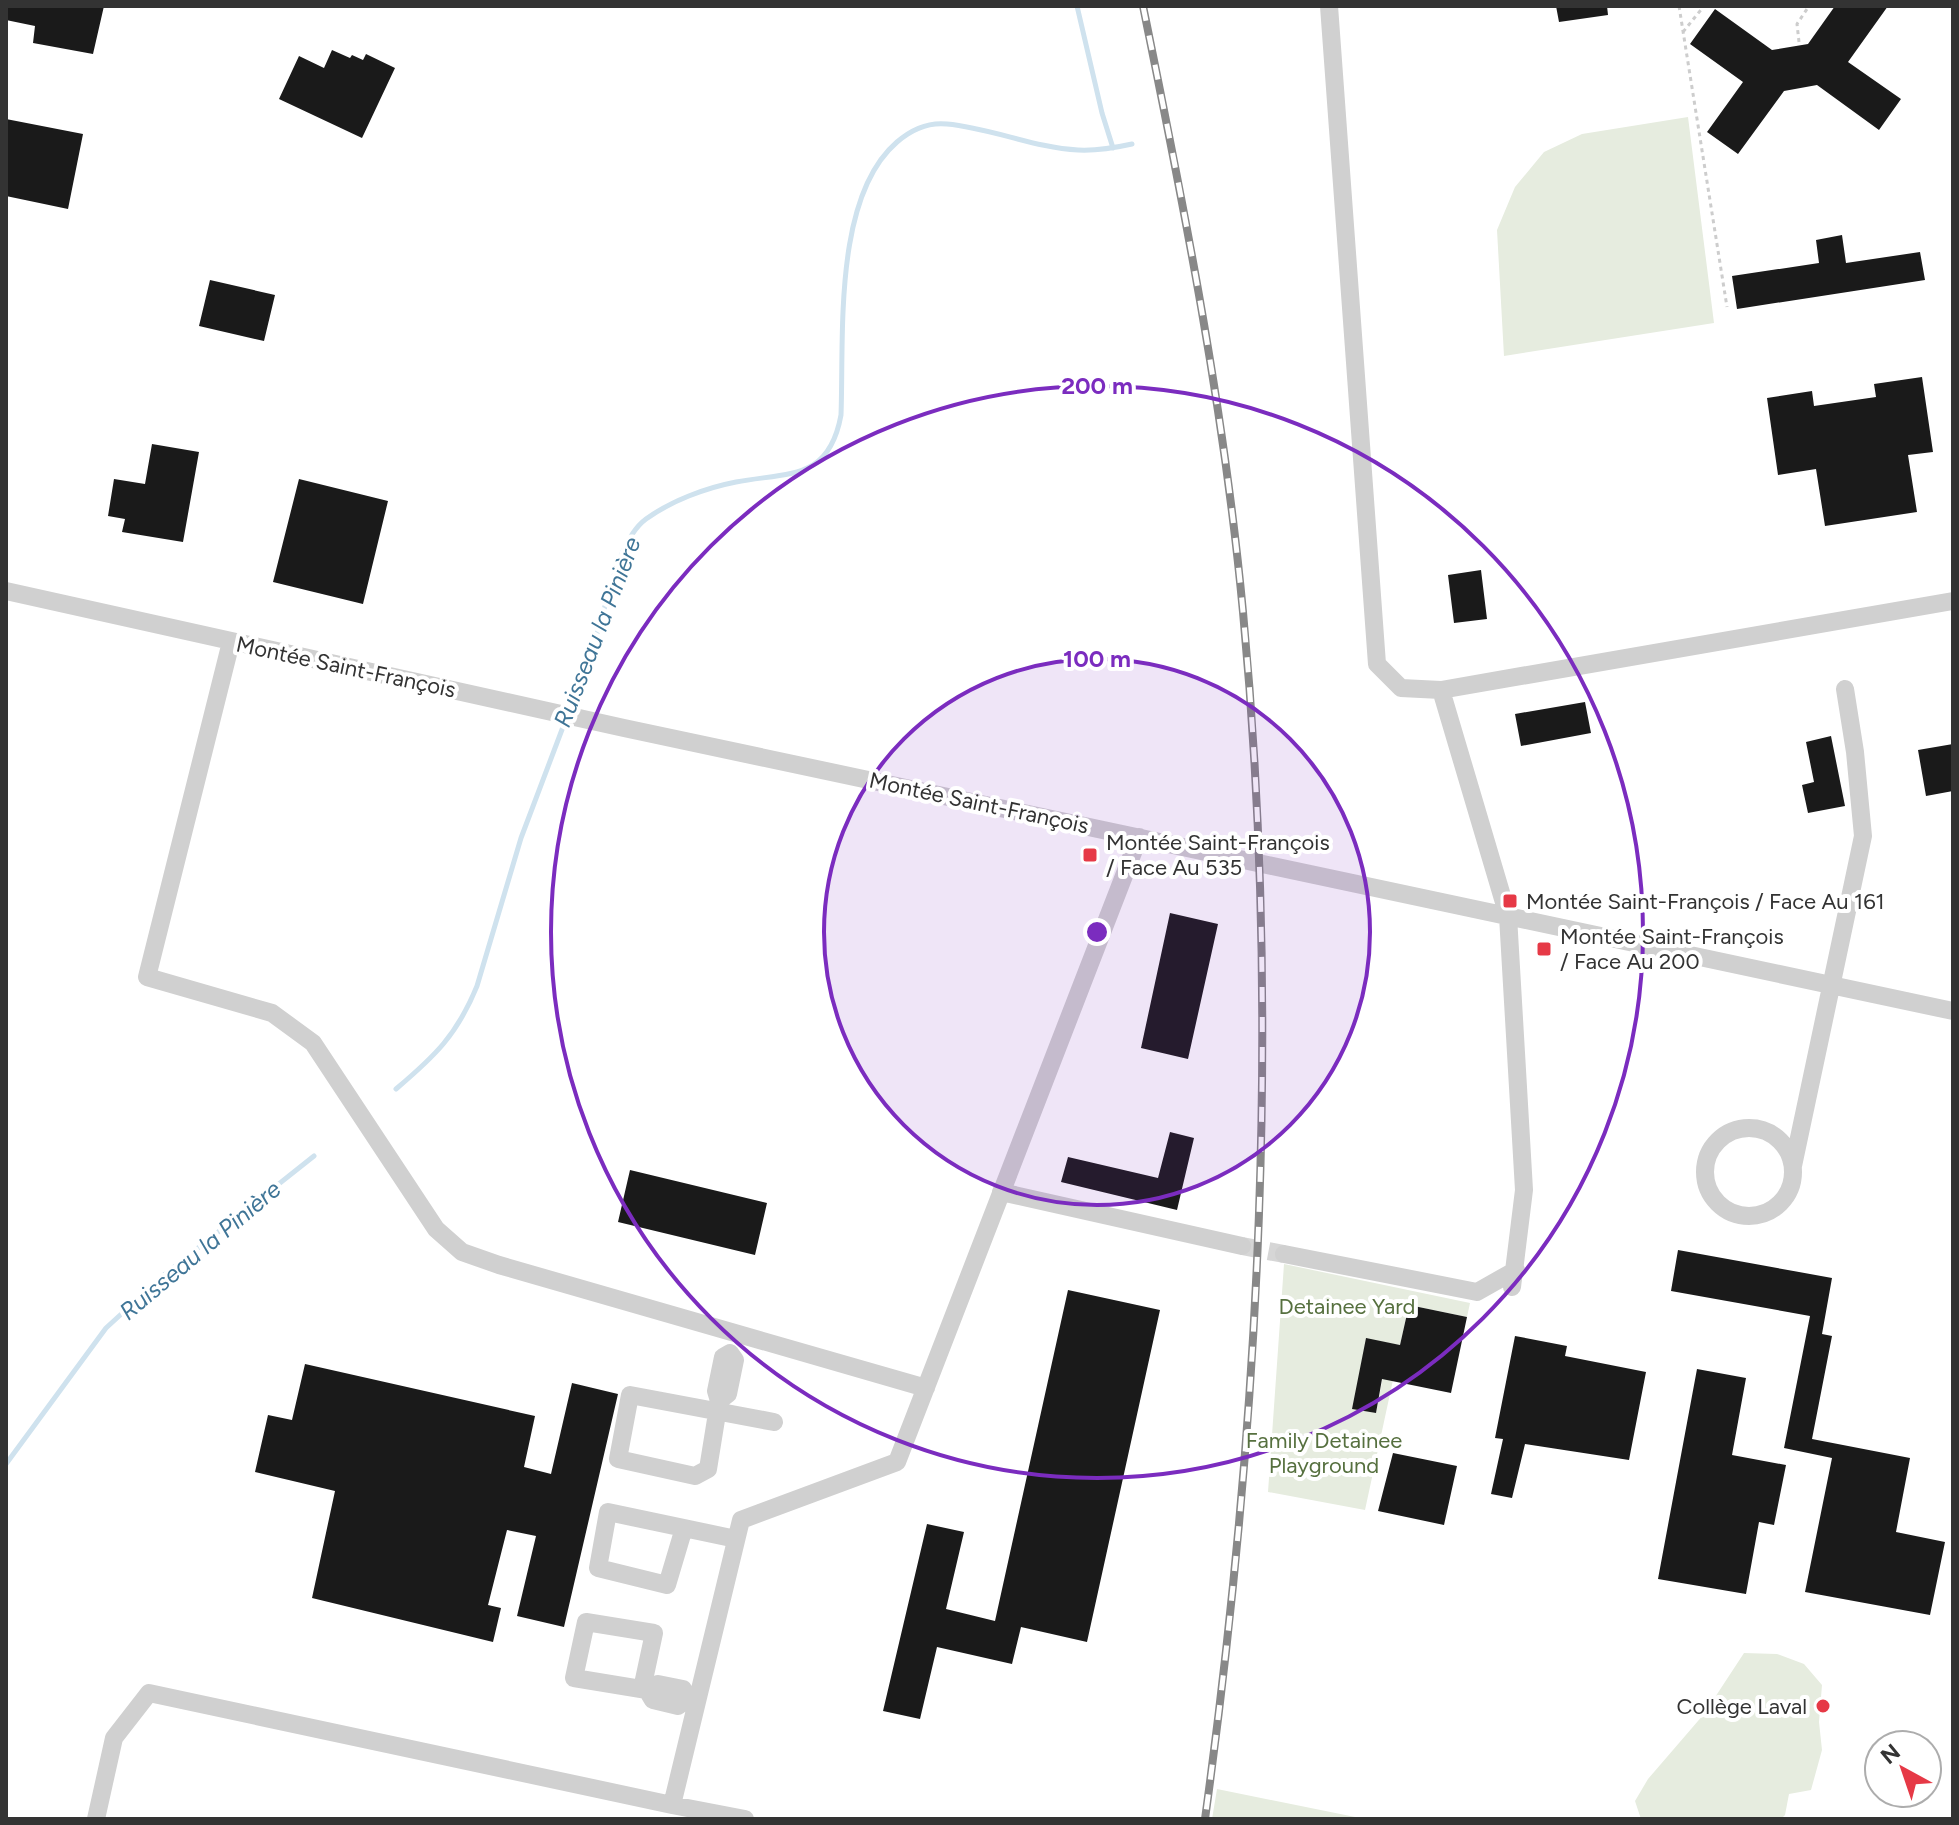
<svg xmlns="http://www.w3.org/2000/svg" width="1959" height="1825" viewBox="0 0 1959 1825" font-family="Figtree,sans-serif">
<rect width="100%" height="100%" fill="#fff"/>
<path fill="#e6ecdf" d="M 1688,117 L 1714,323 L 1504,356 L 1497,230 L 1515,187 L 1544,152 L 1582,134 Z
M 1284,1264 L 1470,1303 L 1467,1317 L 1409,1305 L 1400,1345 L 1366,1339 L 1353,1409 L 1376,1413 L 1388,1350 L 1399,1352 L 1365,1510 L 1268,1492 Z
M 1744,1653 L 1777,1654 L 1804,1664 L 1822,1685 L 1819,1722 L 1822,1750 L 1811,1790 L 1789,1794 L 1785,1815 L 1781,1819 L 1641,1819 L 1635,1801 L 1648,1779 L 1704,1714 Z
M 1217,1789 L 1365,1819 L 1212,1819 Z"/>
<g fill="none" stroke-linecap="round" stroke-linejoin="round">
<path stroke="#cfe2ee" stroke-width="5" d="M 1077,6 L 1102,113 L 1113,148
M 570,710 C 581,681 591,653 600,624 C 609,594 620,538 646,519 C 671,501 705,488 736,482 C 789,472 829,481 841,415 C 844,336 833,197 897,142 C 912,129 928,122 947,124 C 991,128 1035,148 1078,150 C 1097,151 1114,148 1132,144
M 396,1089 C 435,1056 457,1035 477,986 L 521,838 L 566,719
M 6,1464 L 106,1328 L 164,1275 L 314,1156"/>
</g>
<path fill="#1a1a1a" d="M 6,6 L 104,6 L 93,54 L 33,43 L 35,26 L 6,20 Z
M 1556,6 L 1607,6 L 1608,15 L 1559,22 Z
M 1835,6 L 1888,6 L 1848,62 L 1901,99 L 1879,130 L 1817,85 L 1784,91 L 1738,154 L 1707,132 L 1743,82 L 1690,44 L 1715,9 L 1772,50 L 1808,44 Z
M 332,50 L 350,58 L 352,55 L 363,60 L 366,54 L 395,68 L 362,138 L 279,99 L 299,56 L 324,68 Z
M 6,119 L 83,134 L 68,209 L 6,196 Z
M 1842,235 L 1846,263 L 1920,252 L 1925,280 L 1737,309 L 1732,276 L 1819,263 L 1816,240 Z
M 210,280 L 275,295 L 264,341 L 199,326 Z
M 1922,377 L 1933,452 L 1908,455 L 1917,512 L 1825,526 L 1816,469 L 1778,475 L 1767,398 L 1812,391 L 1814,406 L 1876,397 L 1874,384 Z
M 152,444 L 199,452 L 183,542 L 122,532 L 125,519 L 108,516 L 114,479 L 145,484 Z
M 299,479 L 388,501 L 363,604 L 273,582 Z
M 1481,570 L 1487,619 L 1454,623 L 1448,575 Z
M 1585,702 L 1591,733 L 1521,746 L 1515,714 Z
M 1831,736 L 1845,806 L 1808,813 L 1802,785 L 1814,782 L 1806,742 Z
M 1953,744 L 1953,791 L 1926,796 L 1918,750 Z
M 1170,913 L 1218,924 L 1188,1059 L 1141,1048 Z
M 1170,1132 L 1194,1138 L 1177,1210 L 1061,1182 L 1068,1157 L 1158,1178 Z
M 630,1170 L 767,1203 L 755,1255 L 618,1222 Z
M 1678,1250 L 1832,1278 L 1822,1334 L 1832,1336 L 1812,1439 L 1910,1458 L 1896,1532 L 1945,1542 L 1930,1615 L 1805,1592 L 1832,1458 L 1784,1448 L 1810,1316 L 1671,1291 Z
M 1068,1290 L 1160,1310 L 1087,1642 L 1021,1627 L 1012,1664 L 937,1647 L 920,1719 L 883,1711 L 927,1524 L 964,1532 L 946,1609 L 995,1621 Z
M 1409,1305 L 1467,1317 L 1451,1393 L 1382,1379 L 1376,1413 L 1352,1409 L 1366,1338 L 1400,1345 Z
M 1515,1336 L 1567,1346 L 1565,1356 L 1646,1372 L 1629,1460 L 1525,1444 L 1512,1498 L 1491,1494 L 1503,1439 L 1495,1438 Z
M 305,1364 L 535,1416 L 524,1467 L 551,1474 L 572,1383 L 618,1394 L 564,1627 L 517,1616 L 536,1536 L 507,1530 L 488,1605 L 501,1608 L 493,1642 L 312,1598 L 335,1491 L 255,1472 L 268,1415 L 292,1420 Z
M 1697,1369 L 1746,1378 L 1732,1455 L 1786,1465 L 1774,1525 L 1759,1522 L 1746,1594 L 1658,1579 Z
M 1393,1453 L 1457,1466 L 1444,1525 L 1378,1511 Z"/>
<g fill="none" stroke-linecap="round" stroke-linejoin="round">
<path stroke="#d6d6d6" stroke-width="18" stroke-dasharray="18 9" stroke-linecap="butt" d="M 1242,1246 L 1284,1254"/>
<path stroke="#cdcdcd" stroke-width="3" stroke-dasharray="4 4" stroke-linecap="butt" d="M 1679,6 L 1727,307
M 1683,32 L 1704,6
M 1799,42 L 1797,24 L 1809,6"/>
<path stroke="#d0d0d0" stroke-width="18" d="M 1329,6 L 1377,664 L 1401,688 L 1441,690 L 1953,601
M 6,591 L 624,728 L 1953,1011
M 231,642 L 147,977 L 272,1013 L 313,1043 L 436,1229 L 462,1252 L 499,1265 L 926,1388
M 1441,690 L 1508,916 L 1524,1190 L 1512,1287
M1705 1172a44 44 0 1 1 88 0a44 44 0 1 1-88 0Z
M 1793,1166 L 1863,836 L 1855,752 L 1845,689
M 1001,1192 L 1242,1246
M 1284,1254 L 1477,1292 L 1516,1270
M 730,1353 L 735,1360 L 728,1394 L 719,1401 L 716,1391 L 723,1357 Z
M 719,1401 L 708,1469 L 695,1476 L 618,1459 L 630,1395 L 774,1422
M 684,1528 L 667,1585 L 598,1568 L 608,1512 L 736,1539
M 658,1684 L 683,1689 L 688,1698 L 678,1706 L 653,1700 L 647,1690 Z
M 642,1689 L 654,1633 L 586,1622 L 574,1678 L 647,1690
M 672,1805 L 745,1819
M 96,1819 L 114,1738 L 149,1693 L 672,1805 L 741,1520 L 897,1462 L 1139,837"/>
<g stroke="#888" stroke-width="8">
<path id="rail" d="M 1143,6 C 1184,207 1224,408 1243,612 C 1281,1015 1260,1419 1205,1819"/>
</g>
<use href="#rail" stroke="#fff" stroke-width="5" stroke-dasharray="15" stroke-linecap="butt"/>
</g>
<circle cx="1097" cy="932" r="273" fill="#7b2cbf" fill-opacity=".12"/>
<g fill="none" stroke="#7b2cbf" stroke-width="4">
<circle cx="1097" cy="932" r="273"/>
<circle cx="1097" cy="932" r="546"/>
</g>
<g fill="#e63946" stroke="#fff" stroke-width="3">
<rect x="1082" y="847" width="16" height="16" rx="4"/>
<rect x="1502" y="893" width="16" height="16" rx="4"/>
<rect x="1536" y="941" width="16" height="16" rx="4"/>
<circle cx="1823" cy="1706" r="8"/>
</g>
<g text-anchor="middle" dominant-baseline="central" stroke-width="8" stroke-linejoin="round" paint-order="stroke">
<g font-size="22" fill="#333" stroke="#fff">
<text transform="translate(346 667) rotate(12)">Montée Saint-François</text>
<text transform="translate(979 803) rotate(12)">Montée Saint-François</text>
</g>
<g font-size="22" fill="#333" stroke="#fff" text-anchor="start">
<text x="1106" y="842">Montée Saint-François<tspan x="1106" dy="25">/ Face Au 535</tspan></text>
<text x="1526" y="901">Montée Saint-François / Face Au 161</text>
<text x="1560" y="936">Montée Saint-François<tspan x="1560" dy="25">/ Face Au 200</tspan></text>
<text x="1807" y="1706" text-anchor="end">Collège Laval</text>
</g>
<g font-size="22" fill="#56703f" stroke="#fff">
<text x="1347" y="1306">Detainee Yard</text>
<text x="1324" y="1440">Family Detainee<tspan x="1324" dy="25">Playground</tspan></text>
</g>
<g font-size="24" font-style="italic" fill="#3f7597" stroke="#fff">
<text transform="translate(597 632) rotate(-69)">Ruisseau la Pinière</text>
<text transform="translate(200 1250) rotate(-40)">Ruisseau la Pinière</text>
</g>
</g>
<circle cx="1097" cy="932" r="12" fill="#7b2cbf" stroke="#fff" stroke-width="4"/>
<g font-size="24" text-anchor="middle" font-weight="bold" fill="#7b2cbf" stroke="#fff" stroke-width="8" stroke-linejoin="round" paint-order="stroke">
<text x="1097" y="394">200 m</text>
<text x="1097" y="667">100 m</text>
</g>
<rect width="1959" height="1825" fill="none" stroke="#333333" stroke-width="16"/>
<g transform="translate(1903 1769) rotate(320)"><circle r="38" fill="#ffffff" stroke="#adadad" stroke-width="2"/>
<path d="M0-6L14 30L0 20L-14 30Z" fill="#e63946"/>
<text y="-12" font-size="22" font-weight="bold" text-anchor="middle" fill="#333333">N</text>
</g>
</svg>
